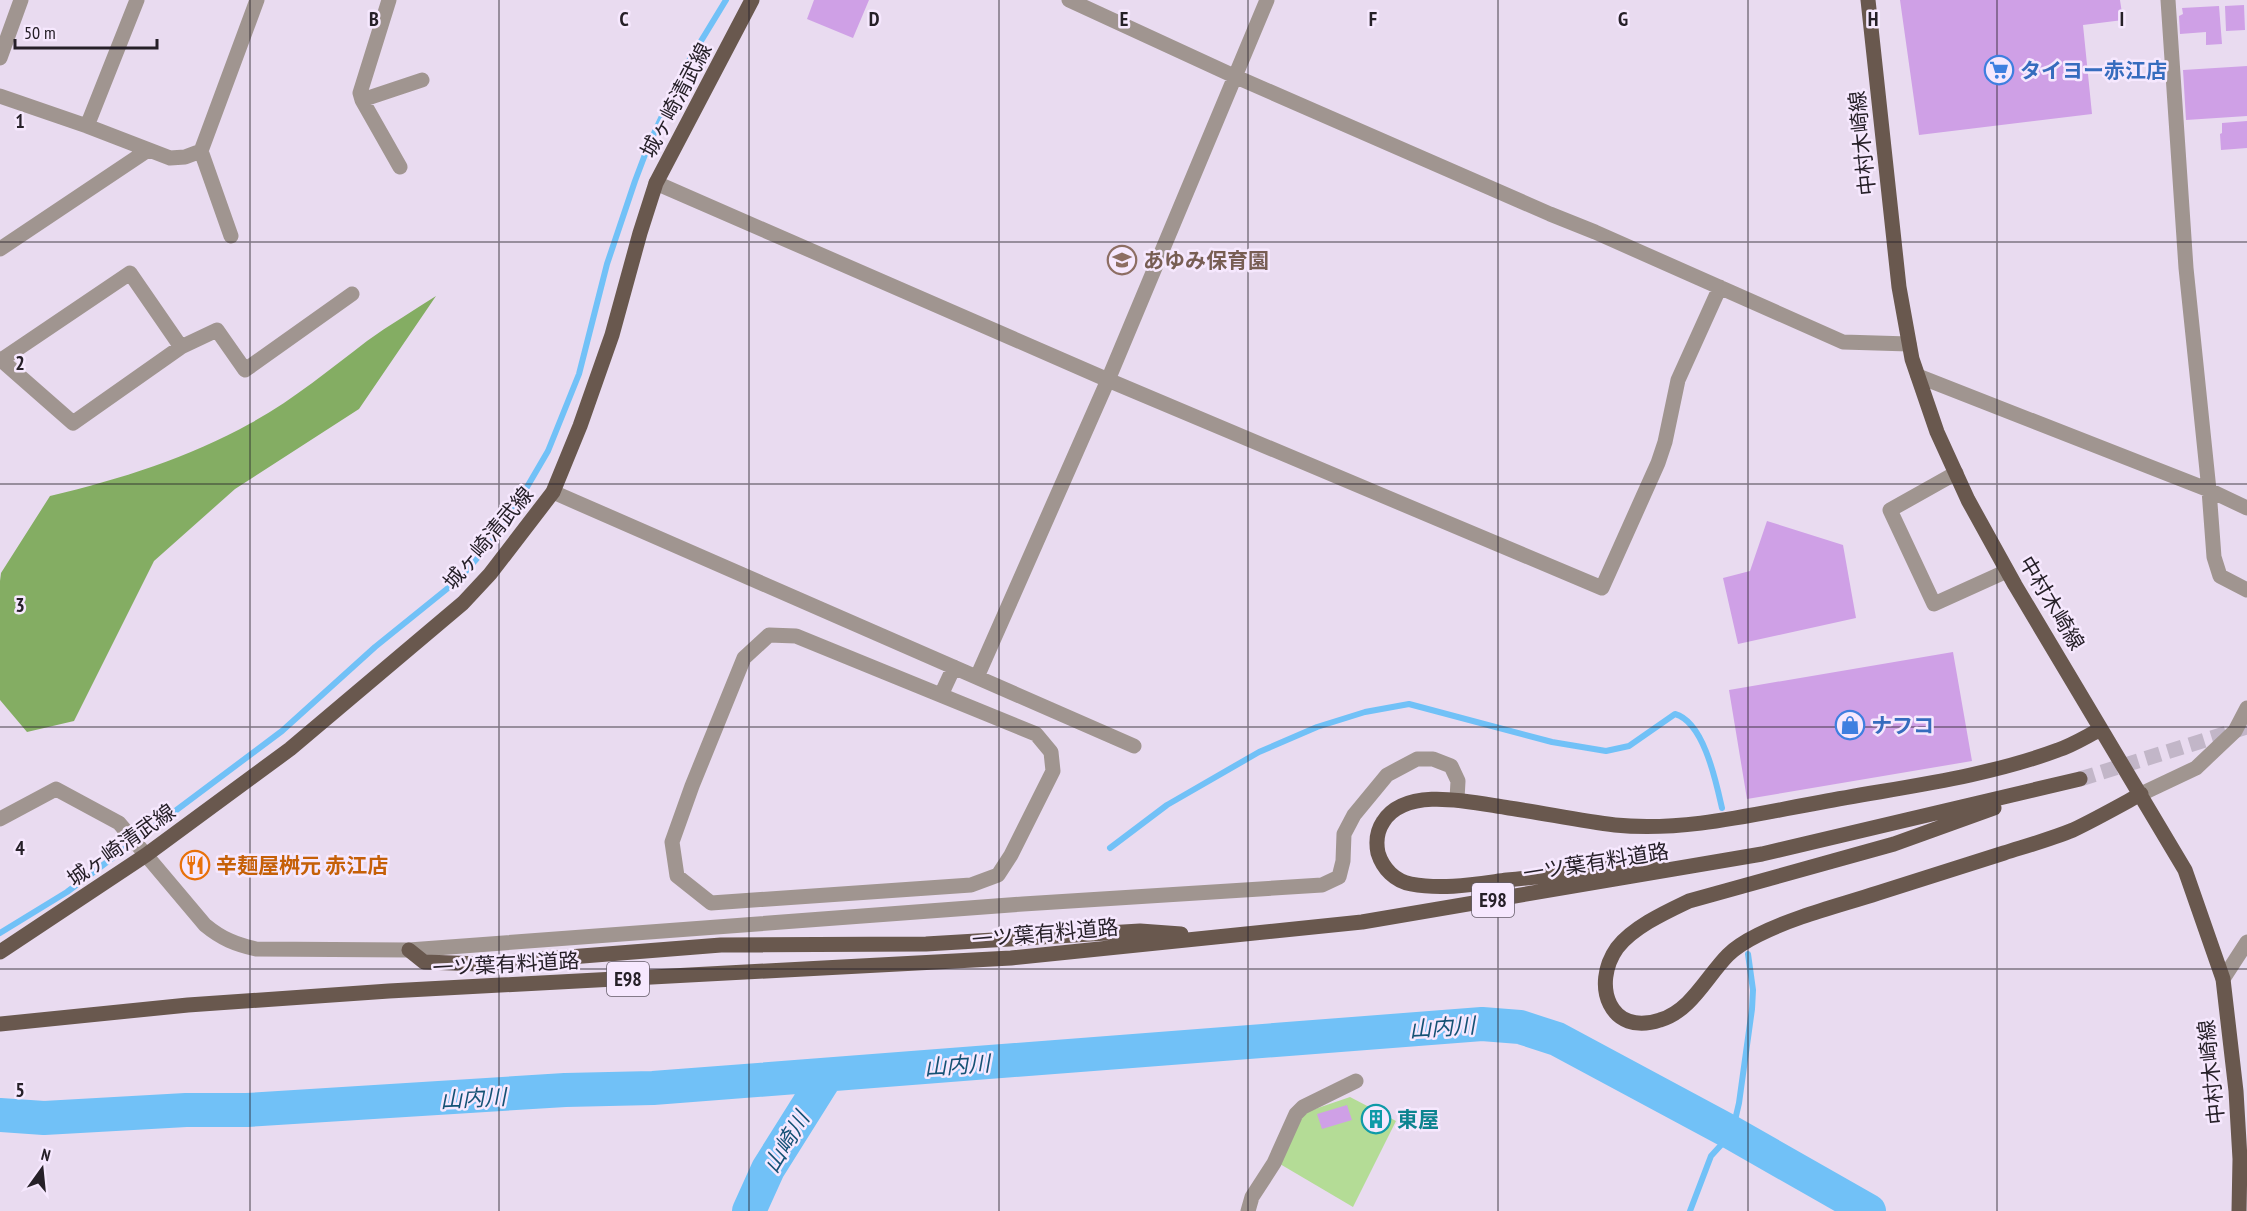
<svg xmlns="http://www.w3.org/2000/svg" width="2247" height="1211" viewBox="0 0 2247 1211" font-family="'PT Sans Narrow','Noto Sans JP',sans-serif">
<rect width="100%" height="100%" fill="#e9dbf0"/>
<path fill="#b4dc96" d="M 1350,1097 L 1396,1121 L 1353,1207 L 1280,1164 L 1303,1115 L 1312,1110 Z"/>
<path fill="#84ad63" d="M 436,296 L 359,409 L 235,489 L 154,561 L 74,721 L 27,732 L 0,700 L 0,581 L 1,573 L 50,496 C 121,479 188,458 251,423 C 293,400 329,370 367,341 C 389,325 413,311 436,296 Z"/>
<g fill="none" stroke-linecap="round" stroke-linejoin="round">
<path stroke="#71c1f7" stroke-width="6" d="M 1110,848 L 1167,805 L 1259,752 L 1317,727 L 1365,712 L 1409,704 L 1552,742 L 1606,751 L 1629,746 L 1675,714 C 1704,722 1716,782 1722,808
M 0,933 L 67,892 L 282,731 L 375,647 L 458,580 L 502,530 L 548,451 L 579,374 L 607,264 L 635,181 L 649,144 L 684,69 L 726,0
M 1690,1211 L 1711,1156 L 1732,1133 L 1739,1103 L 1752,1009 L 1753,990 L 1748,954"/>
<path stroke="#71c1f7" stroke-width="34" d="M 0,1115 L 44,1118 L 186,1110 L 247,1110 L 565,1090 L 653,1088 L 1482,1024 L 1520,1027 L 1557,1039 L 1732,1133 L 1869,1211
M 749,1211 L 768,1169 L 827,1075"/>
</g>
<path fill="#cfa0e6" d="M 814,0 L 869,0 L 853,38 L 807,19 Z
M 1900,0 L 2120,0 L 2123,20 L 2083,25 L 2092,114 L 1919,135 Z
M 2244,5 L 2245,30 L 2226,31 L 2225,6 Z
M 2219,6 L 2222,44 L 2206,45 L 2206,32 L 2180,34 L 2179,16 L 2183,14 L 2182,8 Z
M 2247,66 L 2247,116 L 2186,120 L 2183,70 Z
M 2247,121 L 2247,148 L 2221,150 L 2220,134 L 2222,133 L 2222,123 Z
M 1767,521 L 1843,545 L 1856,618 L 1738,644 L 1723,578 L 1750,571 Z
M 1953,652 L 1972,761 L 1747,799 L 1729,690 Z
M 1347,1105 L 1352,1120 L 1322,1129 L 1317,1114 Z
M 1373,1112 L 1383,1118 L 1379,1126 L 1369,1120 Z"/>
<g fill="none" stroke-linecap="round" stroke-linejoin="round">
<path stroke="#c2b6c8" stroke-width="15" stroke-dasharray="15 8" stroke-linecap="butt" d="M 2080,779 L 2247,727"/>
<path stroke="#a09590" stroke-width="15" d="M 389,0 L 360,93 L 362,100 L 422,80
M 1069,0 L 1234,76 L 1550,214 L 1595,232 L 1843,342 L 1909,344
M 2168,0 L 2186,268 L 2209,490 L 2214,557 L 2220,576 L 2247,590
M 0,58 L 21,0
M 0,96 L 87,126 L 170,158 L 185,157 L 201,151 L 257,0
M 362,100 L 400,167
M 87,126 L 137,0
M 201,151 L 231,236
M 656,183 L 1108,380 L 1602,588 L 1658,463 L 1665,442 L 1678,380 L 1720,287
M 0,249 L 148,150
M 0,359 L 73,423 L 181,347 L 217,330 L 245,370 L 352,294
M 1,360 L 130,273 L 181,347
M 1918,376 L 2209,490 L 2247,508
M 1956,473 L 1890,510 L 1934,604 L 2007,571
M 553,492 L 1134,746
M 769,635 L 796,636 L 1036,734 L 1051,752 L 1053,771 L 1011,855 L 998,875 L 971,885 L 711,903 L 677,876 L 672,842 L 692,786 L 744,658 Z
M 977,677 L 1108,380 L 1267,0
M 941,695 L 954,667
M 2141,794 L 2196,768 L 2235,731 L 2247,708
M 0,819 L 56,789 L 119,823 L 205,925 C 222,939 235,944 256,949 L 409,950 L 1023,904 L 1322,885 L 1339,877 L 1343,861 L 1344,834 L 1354,815 L 1387,775 L 1417,759 L 1433,759 L 1451,766 L 1458,781 L 1457,799
M 2223,979 L 2247,942
M 1248,1211 L 1252,1197 L 1274,1163 L 1296,1114 L 1303,1107 L 1356,1081"/>
<path stroke="#69584e" stroke-width="15" d="M 1868,0 L 1899,287 L 1912,359 L 1937,432 L 1968,500 L 2015,585 L 2185,870 L 2223,979 L 2236,1091 L 2240,1159 L 2239,1211
M 1994,808 L 1894,844 L 1689,901 C 1666,912 1633,927 1617,948 C 1591,985 1610,1037 1660,1020 C 1691,1011 1707,976 1728,955 C 1736,947 1748,940 1758,935 C 1796,916 1838,906 1878,893 C 1920,880 1962,866 2004,853 C 2026,846 2051,839 2073,830 C 2096,819 2119,806 2141,794
M 1657,863 C 1607,868 1557,875 1507,880 C 1476,884 1443,890 1411,884 C 1395,881 1383,869 1378,853 C 1376,843 1377,831 1383,822 C 1406,785 1474,803 1509,808 C 1544,813 1580,821 1615,825 C 1684,832 1755,814 1822,802 C 1901,787 1983,778 2058,750 C 2073,745 2087,736 2101,729
M 409,950 L 424,962 L 481,964 L 721,945 L 926,944 L 1140,931 L 1181,934
M 0,952 L 146,855 L 290,749 L 463,603 L 490,574 L 553,492 L 580,426 L 612,335 L 640,233 L 656,183 L 752,0
M 0,1024 L 188,1005 L 389,991 L 1011,958 L 1362,922 L 1762,854 L 2080,779"/>
</g>
<path fill="none" stroke="#262028" stroke-width="1.5" stroke-opacity="0.55" d="M 250,0 L 250,1211M 499,0 L 499,1211M 749,0 L 749,1211M 999,0 L 999,1211M 1248,0 L 1248,1211M 1498,0 L 1498,1211M 1748,0 L 1748,1211M 1997,0 L 1997,1211M 0,242 L 2247,242M 0,484 L 2247,484M 0,727 L 2247,727M 0,969 L 2247,969"/>
<defs>
<g id="supermarket-ring" transform="scale(1.5)"><circle r="9.5" fill="#f6e8fe" stroke="#3f7fe0" stroke-width="1.5"/><path d="M-6-5.5h2.5l.6 2H6L4.5 2H-2.5L-4.4-4H-6ZM-1.5 3.2a1.3 1.3 0 1 0 .1 0ZM3 3.2a1.3 1.3 0 1 0 .1 0Z" fill="#3f7fe0"/></g>
<g id="school-ring" transform="scale(1.5)"><circle r="9.5" fill="#f6e8fe" stroke="#8d6e63" stroke-width="1.5"/><path d="M0-5L7-2L0 1L-7-2ZM-4 1L0 2.5L4 1V4Q0 6-4 4Z" fill="#8d6e63"/></g>
<g id="shop-ring" transform="scale(1.5)"><circle r="9.5" fill="#f6e8fe" stroke="#3f7fe0" stroke-width="1.5"/><path d="M-5-2.5h2.3a2.7 3.5 0 0 1 5.4 0H5L5.5 6h-11ZM-1.5-2.5h3a1.5 2.3 0 0 0-3 0Z" fill="#3f7fe0"/></g>
<g id="restaurant-ring" transform="scale(1.5)"><circle r="9.5" fill="#f6e8fe" stroke="#e8710a" stroke-width="1.5"/><path d="M-5-6h1v4h1v-4h1v4h1v-4h1v5L-1.5 .5V6h-2V.5L-5-1ZM5-6V6H3V1.5H1.5Q1.5-4 5-6Z" fill="#e8710a"/></g>
<g id="building-ring" transform="scale(1.5)"><circle r="9.5" fill="#f6e8fe" stroke="#0f9aa8" stroke-width="1.5"/><path d="M-4-6H4V6H1V3H-1V6H-4ZM-2.5-4.3h1.7v1.8h-1.7ZM.8-4.3h1.7v1.8H.8ZM-2.5-1h1.7V.8h-1.7ZM.8-1h1.7V.8H.8Z" fill="#0f9aa8"/></g>
</defs>
<g fill-rule="evenodd">
<use href="#supermarket-ring" x="1999" y="70"/>
<use href="#school-ring" x="1122" y="260"/>
<use href="#shop-ring" x="1850" y="725"/>
<use href="#restaurant-ring" x="195" y="865"/>
<use href="#building-ring" x="1376" y="1119"/>
</g>
<g text-anchor="middle" dominant-baseline="central" stroke-width="5" stroke-linejoin="round" paint-order="stroke">
<g fill="#f6e8fe" stroke="#645c68" stroke-width="1.5">
<rect x="1472" y="883" width="42" height="34" rx="4.5"/>
<rect x="607" y="962" width="42" height="34" rx="4.5"/>
</g>
<g font-size="20" font-weight="bold" fill="#262028">
<text x="1493" y="900">E98</text>
<text x="628" y="979">E98</text>
</g>
<g font-size="21" font-weight="bold" fill="#366cbe" stroke="#f6e8fe" text-anchor="start">
<text x="2020" y="70">タイヨー赤江店</text>
<text x="1871" y="725">ナフコ</text>
</g>
<g font-size="21" fill="#262028" stroke="#f6e8fe">
<text transform="translate(676 100) rotate(-62)">城ヶ崎清武線</text>
<text transform="translate(1862 143) rotate(-96)">中村木崎線</text>
<text transform="translate(488 538) rotate(-50)">城ヶ崎清武線</text>
<text transform="translate(2052 603) rotate(59)">中村木崎線</text>
<text transform="translate(121 845) rotate(-35)">城ヶ崎清武線</text>
<text transform="translate(1596 862) rotate(-9)">一ツ葉有料道路</text>
<text transform="translate(1045 933) rotate(-5)">一ツ葉有料道路</text>
<text transform="translate(506 964) rotate(-3)">一ツ葉有料道路</text>
<text transform="translate(2211 1072) rotate(-96)">中村木崎線</text>
</g>
<g font-size="21" font-weight="bold" fill="#785e54" stroke="#f6e8fe" text-anchor="start">
<text x="1143" y="260">あゆみ保育園</text>
</g>
<g font-size="21" font-weight="bold" fill="#c56008" stroke="#f6e8fe" text-anchor="start">
<text x="216" y="865">辛麺屋桝元 赤江店</text>
</g>
<g font-size="21" font-weight="bold" fill="#0d838f" stroke="#f6e8fe" text-anchor="start">
<text x="1397" y="1119">東屋</text>
</g>
<g font-size="22" font-style="italic" fill="#155275" stroke="#f6e8fe">
<text transform="translate(1442 1027) rotate(-4)">山内川</text>
<text transform="translate(957 1065) rotate(-4)">山内川</text>
<text transform="translate(473 1098) rotate(-3)">山内川</text>
<text transform="translate(786 1142) rotate(-59)">山崎川</text>
</g>
</g>
<g font-size="20" text-anchor="middle" font-weight="bold" fill="#262028" stroke="#f6e8fe" stroke-width="5" stroke-linejoin="round" paint-order="stroke">
<text x="374" y="26">B</text>
<text x="624" y="26">C</text>
<text x="874" y="26">D</text>
<text x="1124" y="26">E</text>
<text x="1373" y="26">F</text>
<text x="1623" y="26">G</text>
<text x="1873" y="26">H</text>
<text x="2122" y="26">I</text>
<text x="20" y="128">1</text>
<text x="20" y="370">2</text>
<text x="20" y="612">3</text>
<text x="20" y="855">4</text>
<text x="20" y="1097">5</text>
</g>
<g transform="translate(42 1169) rotate(15)" stroke="#f6e8fe" stroke-width="4.5" paint-order="stroke">
<path d="M0-4.5L10 22L0 15L-10 22Z" fill="#262028"/>
<text y="-9" font-size="16" font-weight="bold" text-anchor="middle" fill="#262028">N</text>
</g>
<path d="M15 39v9h142v-9" fill="none" stroke="#262028" stroke-width="3"/>
<text x="24" y="39" font-size="18" fill="#262028" stroke="#f6e8fe" stroke-width="4.5" paint-order="stroke">50 m</text>
</svg>
